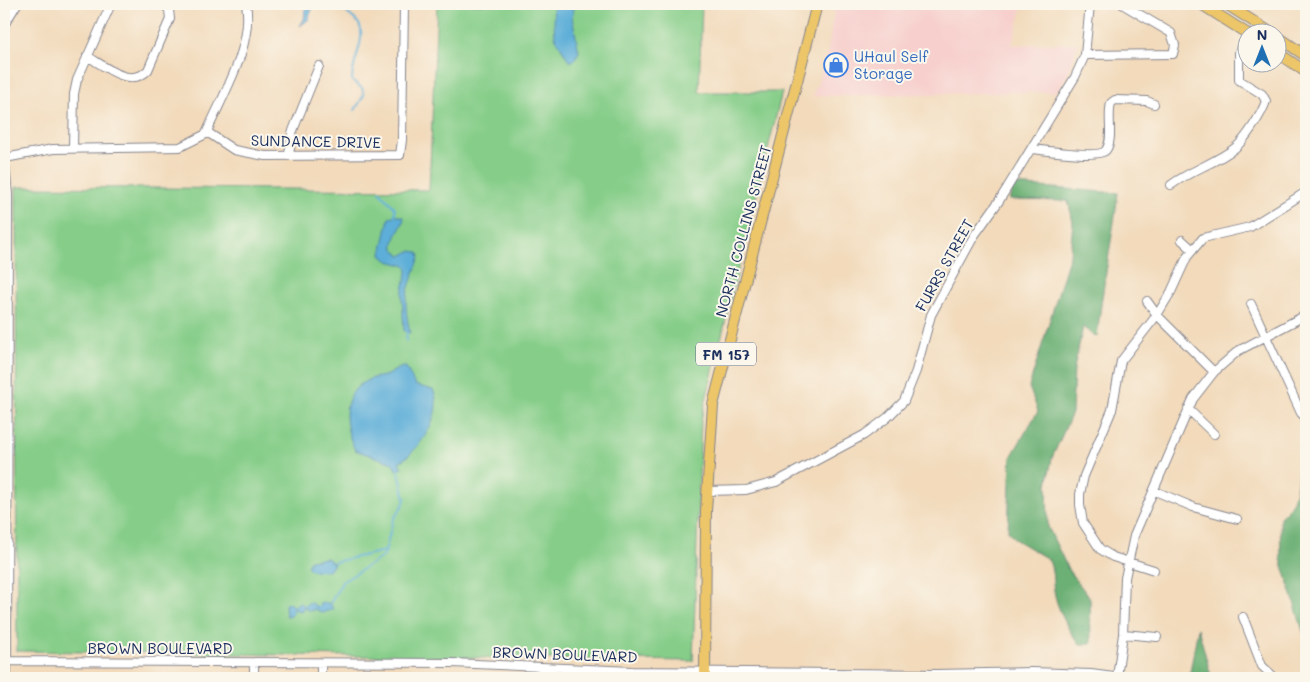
<svg xmlns="http://www.w3.org/2000/svg" width="1310" height="682" viewBox="0 0 1310 682" font-family="Mali,sans-serif">
<rect width="100%" height="100%" fill="#fbf7ec"/>
<filter id="ink" filterUnits="userSpaceOnUse"><feTurbulence type="fractalNoise" baseFrequency=".02" numOctaves="2"/><feDisplacementMap in="SourceGraphic" scale="10" xChannelSelector="R" yChannelSelector="G"/><feConvolveMatrix kernelMatrix="1 2 1 2 8 2 1 2 1" color-interpolation-filters="sRGB"/></filter>
<filter id="wash" filterUnits="userSpaceOnUse"><feTurbulence type="fractalNoise" baseFrequency=".0096" numOctaves="4" result="noise"/><feDisplacementMap in="SourceGraphic" scale="20" xChannelSelector="R" yChannelSelector="G"/><feGaussianBlur stdDeviation="1.12" result="paint"/><feColorMatrix in="noise" values="0 0 0 0 0 0 0 0 0 0 0 0 0 0 0 0 0 1.4 0 .05"/><feComposite in="paint" operator="in"/></filter>
<g filter="url(#wash)">
<rect width="100%" height="100%" fill="#f2dabb"/>
<path fill="#f7d0cd" d="M 835,4 L 1023,4 L 1012,45 L 1078,43 L 1067,76 L 1059,89 L 1054,92 L 813,96 L 827,56 Z"/>
<path fill="#85cd88" stroke="#507e73" d="M 437,4 L 702,4 L 699,92 L 782,92 L 701,420 L 693,661 L 17,651 L 16,187 L 429,190 Z"/>
<path fill="#6cb074" stroke="#447069" d="M 1014,185 L 1118,193 C 1112,242 1102,289 1097,337 L 1083,327 L 1074,368 L 1072,413 L 1052,458 L 1047,485 L 1048,527 L 1069,571 L 1090,598 L 1091,644 L 1080,644 C 1069,633 1056,606 1054,590 C 1052,579 1054,570 1048,559 L 1016,540 L 1008,531 L 1011,457 L 1038,411 L 1029,387 L 1070,255 L 1073,222 L 1068,201 L 1009,200 Z
M 1306,455 L 1306,641 L 1281,559 L 1280,517 C 1299,503 1298,478 1298,457 Z
M 1198,628 L 1211,676 L 1212,678 L 1189,678 Z"/>
<path fill="#5daed8" stroke="#3c6e9b" d="M 306,4 L 314,4 L 308,20 L 300,26 L 304,19 Z
M 553,4 L 575,4 L 572,17 L 579,52 L 573,61 L 569,61 L 555,37 Z
M 395,215 L 404,217 C 403,229 392,236 394,249 L 401,256 L 410,251 L 418,252 L 420,256 C 409,291 401,293 410,333 L 404,331 L 402,294 L 408,268 C 400,261 387,265 381,254 L 389,218 Z
M 406,367 L 415,385 L 433,390 C 445,412 419,452 399,462 L 402,468 L 396,470 L 393,463 L 355,450 C 343,424 339,393 370,379 C 375,377 380,377 385,376 C 393,373 397,367 406,367 Z
M 327,558 L 334,564 L 329,571 L 311,570 L 307,566 L 310,560 Z
M 299,602 L 304,606 L 310,602 L 317,607 L 321,603 L 330,603 L 333,609 L 322,613 L 316,609 L 309,611 L 304,607 L 301,611 L 293,609 L 292,615 L 286,616 L 285,604 L 289,603 L 294,607 Z"/>
<g fill="none" stroke-linecap="round" stroke-linejoin="round">
<path stroke="#5daed8" stroke-width="2" d="M 335,4 C 342,10 354,17 359,24 C 367,38 351,64 352,81 L 362,88 L 364,95 L 355,110
M 380,192 L 395,208 L 395,216
M 406,341 L 407,331
M 334,562 L 385,551
M 331,602 L 342,582 L 384,556 L 393,520 L 403,505 L 405,499 L 398,467"/>
</g>
</g>
<g filter="url(#ink)">
<g fill="none" stroke-linecap="round" stroke-linejoin="round">
<g stroke="#86848c" stroke-width="10">
<path id="minor" d="M 4,25 L 17,4
M 1085,55 L 1173,54 L 1175,45 L 1171,33 L 1122,4
M 87,56 C 105,66 130,89 148,70 L 170,19 L 169,10 L 164,4
M 1239,57 L 1248,51
M 206,134 L 210,134 L 234,150 L 265,156 L 400,155 L 402,140 L 404,4
M 73,148 L 74,94 L 77,80 L 111,4
M 1032,149 C 1043,150 1100,159 1106,150 C 1114,139 1107,117 1111,103 L 1115,100 L 1147,101 L 1154,104
M 4,154 L 8,195 L 7,678
M 289,155 L 292,133 L 319,66
M 5,158 L 53,149 L 180,147 L 206,134 C 222,96 254,46 246,4
M 1171,185 C 1191,170 1216,163 1235,148 C 1245,140 1262,114 1266,101 L 1262,94 L 1239,80 L 1239,52 L 1244,42 L 1248,41
M 1182,240 L 1193,250
M 1147,301 L 1157,315 L 1214,372
M 1251,304 L 1301,413 L 1306,418
M 1188,409 L 1214,434
M 707,491 L 746,490 L 776,482 L 864,435 L 887,418 L 904,401 L 916,371 L 931,315 L 974,236 L 999,201 L 1075,77 L 1085,55 L 1090,4
M 1155,491 L 1193,507 L 1237,519
M 1154,570 L 1113,557 L 1100,549 L 1083,523 L 1080,505 L 1080,494 L 1084,476 L 1112,410 L 1121,361 L 1157,315 L 1171,292 L 1187,257 L 1203,238 L 1250,227 L 1306,192
M 1243,617 L 1262,666 L 1275,678
M 1123,634 L 1157,637
M 7,661 L 452,663 L 632,671 L 936,674 L 1032,672 L 1091,674 L 1121,678
M 254,663 L 254,678
M 1117,677 L 1123,634 L 1125,578 L 1134,536 L 1193,399 L 1214,372 L 1238,351 L 1306,315
M 321,678 L 321,663"/>
</g>
<g stroke="#86848c" stroke-width="12">
<path id="major" d="M 1201,4 L 1248,34
M 1226,4 L 1270,32
M 1278,37 L 1306,56
M 1278,53 L 1306,72
M 705,678 L 706,511 L 713,405 L 817,4"/>
</g>
<use href="#minor" stroke="#fff" stroke-width="8"/>
<use href="#major" stroke="#ecc669" stroke-width="10"/>
</g>
</g>
<defs>
<g id="shop-ring" transform="scale(1.25)"><circle r="9.5" fill="#fbf7ec" stroke="#3f7fe0" stroke-width="1.5"/><path d="M-5-2.5h2.3a2.7 3.5 0 0 1 5.4 0H5L5.5 6h-11ZM-1.5-2.5h3a1.5 2.3 0 0 0-3 0Z" fill="#3f7fe0"/></g>
</defs>
<g fill-rule="evenodd">
<use href="#shop-ring" x="836" y="65"/>
</g>
<g text-anchor="middle" dominant-baseline="central" stroke-width="4" stroke-linejoin="round" paint-order="stroke">
<rect fill="#fbf7ec" stroke="#5e6b89" stroke-width="1" x="696" y="342.5" width="60" height="23" rx="4"/>
<g font-size="14" font-weight="bold" fill="#1b2f5e">
<text x="726" y="354">FM 157</text>
</g>
<g font-size="15" fill="#366cbe" stroke="#fbf7ec" text-anchor="start">
<text x="854" y="56">UHaul Self<tspan x="854" dy="17">Storage</tspan></text>
</g>
<g font-size="15" fill="#1b2f5e" stroke="#fbf7ec">
<text transform="translate(316 141) rotate(1)">SUNDANCE DRIVE</text>
<text transform="translate(743 231) rotate(-75)">NORTH COLLINS STREET</text>
<text transform="translate(944 265) rotate(-61)">FURRS STREET</text>
<text x="160" y="648">BROWN BOULEVARD</text>
<text transform="translate(565 654) rotate(2)">BROWN BOULEVARD</text>
</g>
</g>
<rect width="1310" height="682" fill="none" stroke="#fbf7ec" stroke-width="20"/>
<g transform="translate(1262 48)"><circle r="24" fill="#fbf7ec" stroke="#a1a7b3"/>
<path d="M0-4L9 19L0 12L-9 19Z" fill="#1f6fb2"/>
<text y="-8" font-size="14" font-weight="bold" text-anchor="middle" fill="#1b2f5e">N</text>
</g>
</svg>
